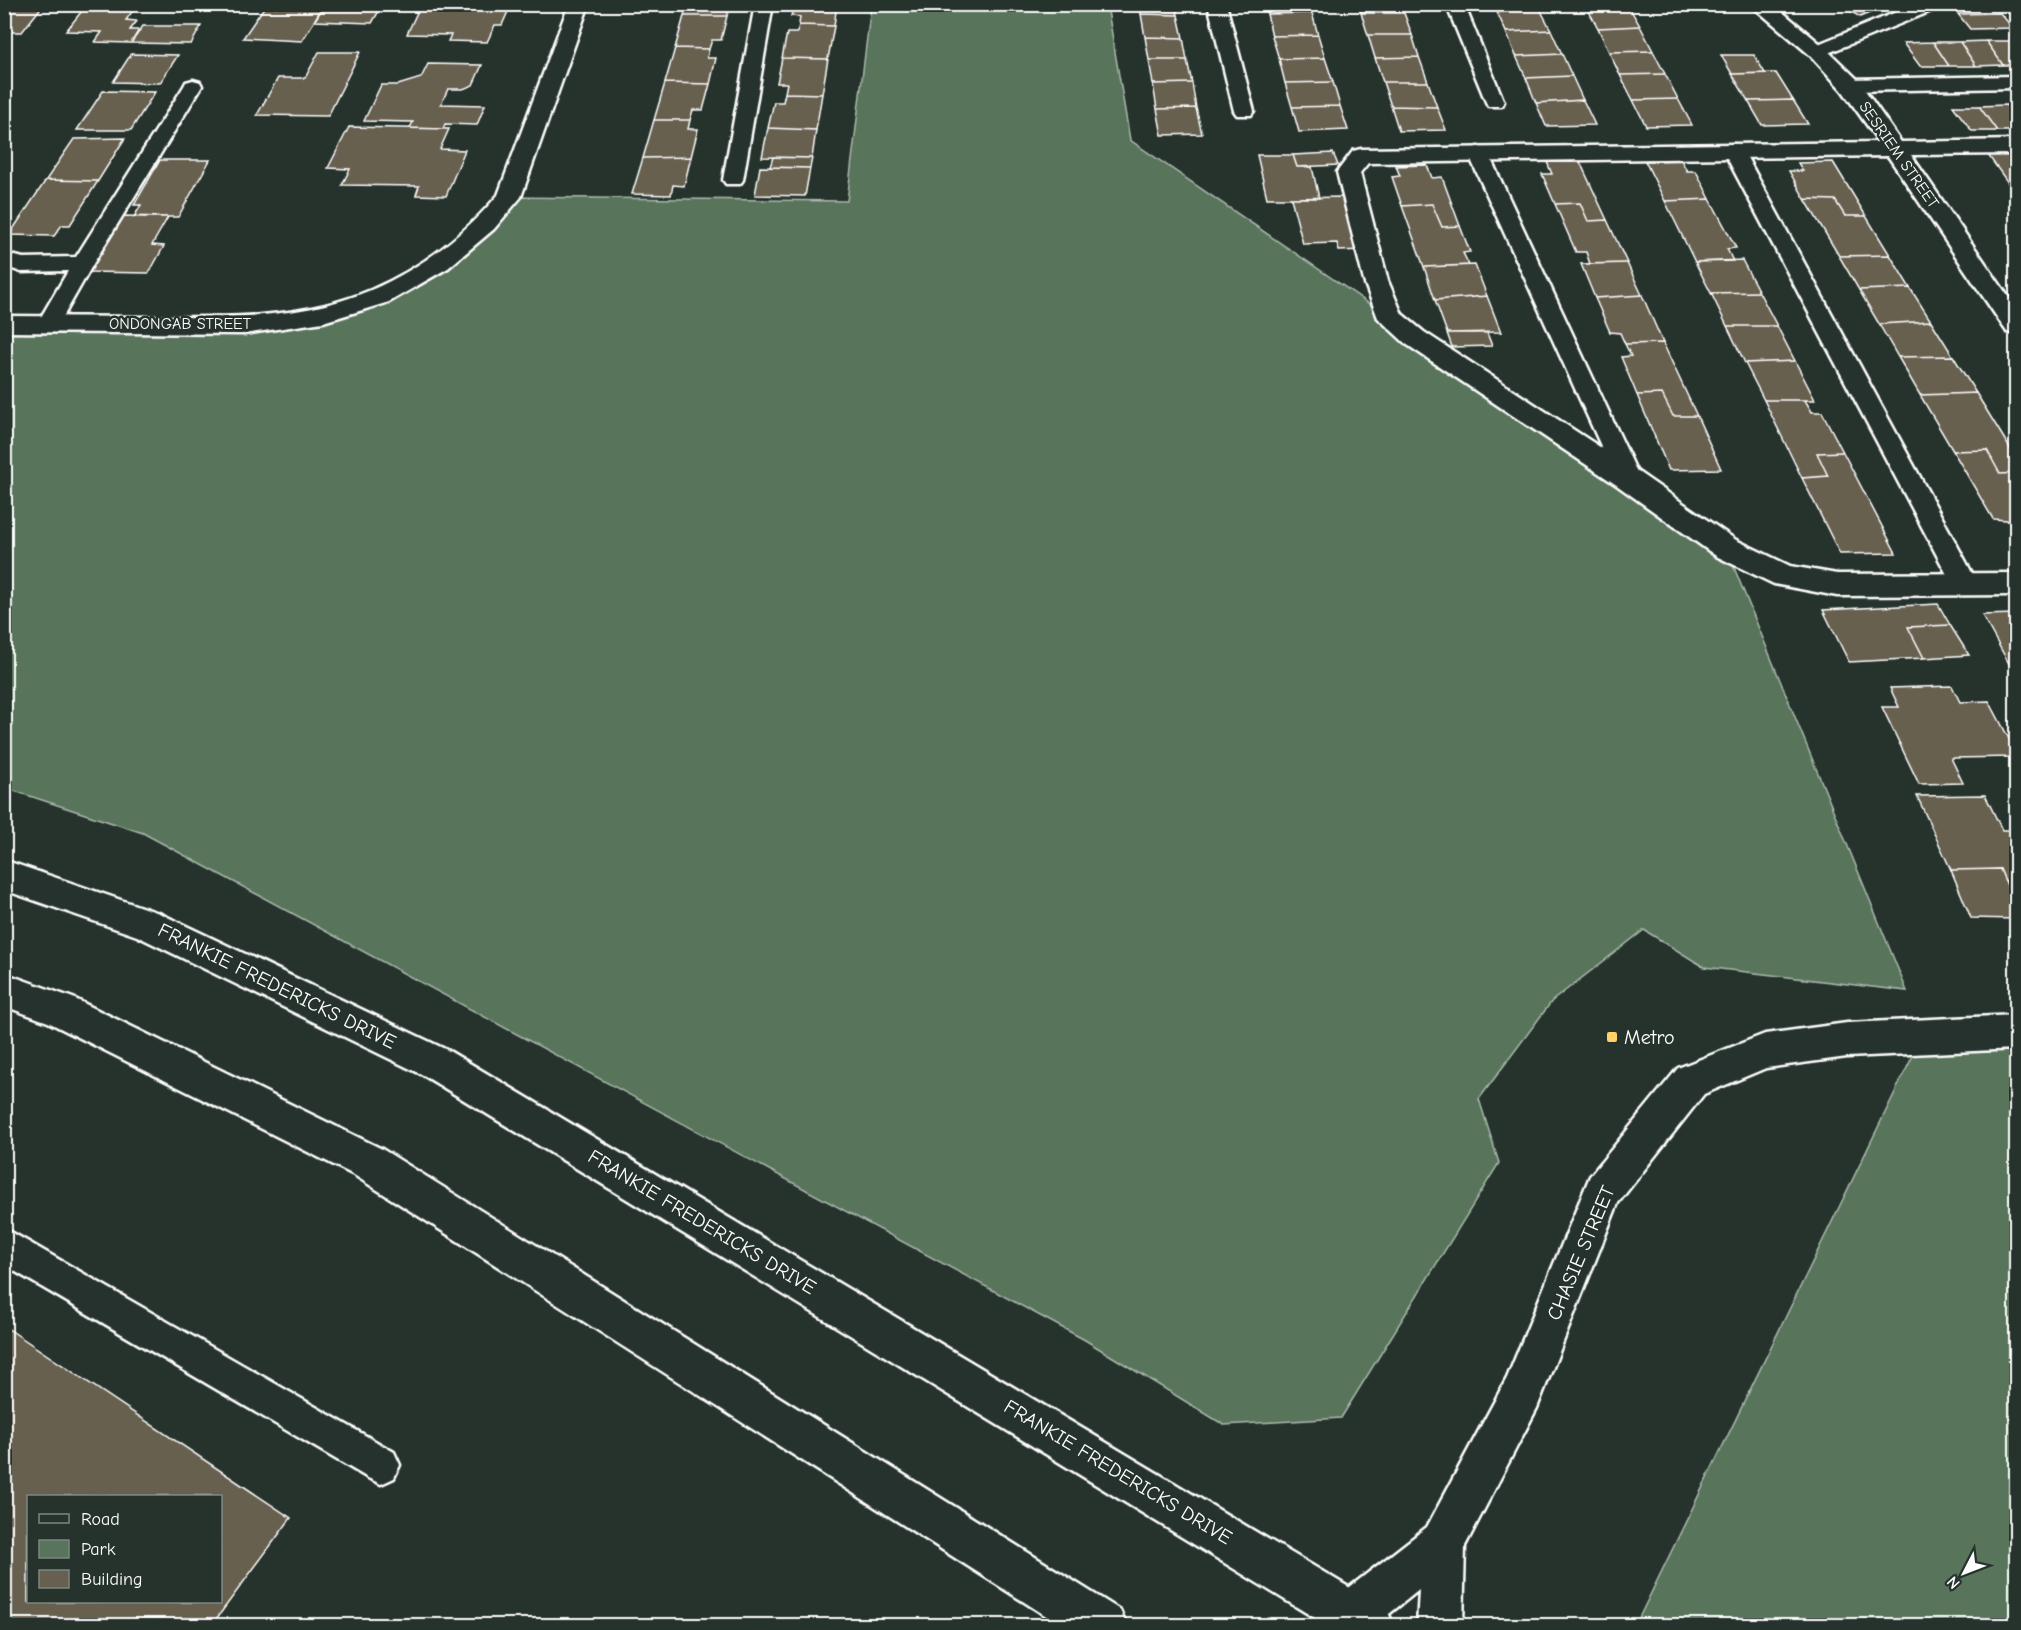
<svg xmlns="http://www.w3.org/2000/svg" width="2021" height="1630" viewBox="0 0 2021 1630" font-family="'Comic Neue',sans-serif">
<rect width="100%" height="100%" fill="#26332d"/>
<filter id="ink" filterUnits="userSpaceOnUse"><feTurbulence type="fractalNoise" baseFrequency=".0167" numOctaves="2"/><feDisplacementMap in="SourceGraphic" scale="12" xChannelSelector="R" yChannelSelector="G"/><feConvolveMatrix kernelMatrix="1 2 1 2 8 2 1 2 1" color-interpolation-filters="sRGB"/></filter>
<g filter="url(#ink)">
<path fill="#58745c" stroke="#acbaae" stroke-width="1.5" d="M 871,5 L 1107,5 L 1130,140 L 1726,548 L 1907,991 L 1704,967 L 1644,930 L 1552,1001 L 1479,1099 L 1499,1163 L 1341,1418 L 1224,1425 L 1085,1340 L 143,833 L 5,788 L 5,324 L 244,326 L 380,296 L 509,197 L 847,201 Z
M 2016,1034 L 2016,1625 L 1635,1626 L 1922,1037 Z"/>
<path fill="#676050" stroke="#fff" stroke-width="1.5" fill-rule="evenodd" d="M 4,4 L 38,4 L 43,5 L 22,32 L 4,32 Z
M 324,4 L 383,4 L 372,23 L 314,21 Z
M 421,4 L 462,4 L 459,12 L 476,12 L 478,7 L 510,7 L 502,25 L 495,25 L 487,42 L 448,41 L 451,35 L 407,34 Z
M 687,4 L 730,4 L 727,16 L 684,16 Z
M 794,4 L 837,4 L 834,26 L 799,25 L 800,17 L 791,16 Z
M 1139,4 L 1176,4 L 1178,15 L 1141,14 Z
M 1264,4 L 1309,4 L 1312,13 L 1267,14 Z
M 1358,4 L 1401,4 L 1404,13 L 1361,13 Z
M 1494,4 L 1539,4 L 1540,9 L 1496,10 Z
M 1838,4 L 1868,4 L 1877,10 L 1860,17 Z
M 1628,5 L 1640,26 L 1598,28 L 1586,6 Z
M 265,6 L 322,9 L 302,41 L 243,38 Z
M 85,7 L 134,9 L 126,20 L 137,21 L 130,30 L 139,30 L 131,43 L 95,42 L 102,32 L 66,31 Z
M 1540,9 L 1551,30 L 1506,32 L 1496,10 Z
M 1312,13 L 1318,35 L 1272,36 L 1267,14 Z
M 1361,13 L 1404,13 L 1412,35 L 1368,35 Z
M 2000,13 L 2013,28 L 1970,29 L 1958,14 Z
M 1141,14 L 1178,15 L 1183,38 L 1145,37 Z
M 684,16 L 727,16 L 721,40 L 712,40 L 709,49 L 675,48 Z
M 799,25 L 834,26 L 828,59 L 782,58 L 787,33 L 797,33 Z
M 143,26 L 201,26 L 191,44 L 131,43 Z
M 1640,26 L 1653,51 L 1609,52 L 1598,28 Z
M 1551,30 L 1562,54 L 1516,56 L 1506,32 Z
M 1318,35 L 1325,58 L 1279,59 L 1272,36 Z
M 1368,35 L 1412,35 L 1419,57 L 1375,58 Z
M 1145,37 L 1183,38 L 1187,60 L 1149,60 Z
M 1986,41 L 2003,65 L 1976,66 L 1960,42 Z
M 1986,41 L 2015,41 L 2016,65 L 2003,65 Z
M 1933,42 L 1949,66 L 1920,66 L 1903,43 Z
M 1933,42 L 1960,42 L 1976,66 L 1949,66 Z
M 675,48 L 709,49 L 707,58 L 716,58 L 710,84 L 665,83 Z
M 1653,51 L 1665,74 L 1620,75 L 1609,52 Z
M 319,52 L 360,52 L 328,116 L 257,115 L 278,78 L 305,78 Z
M 131,54 L 178,55 L 160,83 L 113,82 Z
M 1562,54 L 1572,76 L 1526,78 L 1516,56 Z
M 1721,55 L 1754,55 L 1765,73 L 1732,74 Z
M 1419,57 L 1428,82 L 1383,82 L 1375,58 Z
M 782,58 L 828,59 L 822,94 L 785,93 L 787,83 L 777,83 Z
M 1325,58 L 1333,82 L 1285,83 L 1279,59 Z
M 1149,60 L 1187,60 L 1192,83 L 1153,84 Z
M 428,64 L 482,65 L 473,85 L 463,89 L 448,89 L 441,104 L 485,105 L 477,125 L 445,124 L 443,129 L 410,128 L 413,122 L 364,121 L 381,85 L 398,85 L 421,78 Z
M 1776,73 L 1793,100 L 1748,101 L 1732,74 Z
M 1665,74 L 1678,99 L 1633,100 L 1620,75 Z
M 1572,76 L 1583,100 L 1536,103 L 1526,78 Z
M 1333,82 L 1340,106 L 1292,107 L 1285,83 Z
M 1383,82 L 1428,82 L 1437,107 L 1391,106 Z
M 665,83 L 710,84 L 703,110 L 693,110 L 690,120 L 654,120 Z
M 1192,83 L 1196,108 L 1157,109 L 1153,84 Z
M 103,91 L 155,92 L 131,130 L 77,130 Z
M 785,93 L 822,94 L 816,130 L 768,128 L 774,102 L 783,102 Z
M 1678,99 L 1692,125 L 1646,126 L 1633,100 Z
M 1583,100 L 1595,125 L 1546,126 L 1536,103 Z
M 1793,100 L 1808,124 L 1762,125 L 1748,101 Z
M 2006,105 L 2016,118 L 2016,131 L 1997,131 L 1979,106 Z
M 1340,106 L 1348,130 L 1299,132 L 1292,107 Z
M 1391,106 L 1437,107 L 1446,130 L 1399,131 Z
M 1953,106 L 1979,106 L 1997,131 L 1972,131 Z
M 1196,108 L 1202,134 L 1162,135 L 1157,109 Z
M 654,120 L 690,120 L 688,129 L 698,129 L 691,157 L 643,158 Z
M 349,127 L 449,129 L 440,149 L 465,150 L 446,196 L 416,195 L 419,186 L 342,185 L 350,169 L 328,168 Z
M 768,128 L 816,130 L 812,158 L 762,157 Z
M 125,138 L 98,181 L 46,180 L 74,139 Z
M 1333,153 L 1338,165 L 1297,167 L 1293,155 Z
M 2016,154 L 2016,194 L 1988,155 Z
M 1257,155 L 1293,155 L 1297,167 L 1312,167 L 1319,198 L 1267,198 Z
M 691,157 L 684,186 L 673,185 L 671,195 L 632,194 L 643,158 Z
M 773,157 L 812,158 L 810,168 L 770,167 Z
M 160,160 L 210,160 L 178,217 L 134,217 L 141,205 L 134,205 Z
M 1681,160 L 1687,171 L 1696,171 L 1710,199 L 1665,201 L 1645,161 Z
M 1547,162 L 1580,162 L 1607,220 L 1588,221 L 1580,203 L 1555,204 L 1542,174 L 1552,174 Z
M 1833,162 L 1866,216 L 1845,216 L 1835,200 L 1805,199 L 1789,171 L 1803,171 L 1798,163 Z
M 1427,165 L 1432,178 L 1442,177 L 1460,226 L 1442,227 L 1432,204 L 1402,206 L 1392,177 L 1400,176 L 1396,166 Z
M 760,167 L 810,168 L 805,196 L 755,195 Z
M 46,180 L 98,181 L 70,225 L 62,225 L 54,236 L 9,235 Z
M 1345,197 L 1362,250 L 1339,251 L 1337,243 L 1303,244 L 1291,198 Z
M 1710,199 L 1736,248 L 1727,249 L 1733,261 L 1695,262 L 1665,201 Z
M 1805,199 L 1835,200 L 1845,216 L 1866,216 L 1890,255 L 1839,256 Z
M 1580,203 L 1588,221 L 1607,220 L 1627,263 L 1590,264 L 1586,252 L 1576,252 L 1555,204 Z
M 1432,204 L 1442,227 L 1460,226 L 1470,252 L 1463,253 L 1469,265 L 1424,267 L 1402,206 Z
M 121,216 L 168,217 L 152,245 L 164,246 L 149,273 L 87,272 Z
M 1890,255 L 1910,288 L 1859,290 L 1839,256 Z
M 1742,260 L 1759,292 L 1711,293 L 1695,262 Z
M 1627,263 L 1642,295 L 1595,298 L 1581,264 Z
M 1475,265 L 1487,296 L 1435,300 L 1424,267 Z
M 1910,288 L 1931,321 L 1879,324 L 1859,290 Z
M 1759,292 L 1777,326 L 1727,326 L 1711,293 Z
M 1642,295 L 1663,343 L 1625,344 L 1620,333 L 1610,332 L 1595,298 Z
M 1487,296 L 1501,332 L 1447,333 L 1435,300 Z
M 1931,321 L 1953,356 L 1898,357 L 1879,324 Z
M 1727,326 L 1777,326 L 1795,361 L 1745,363 Z
M 1447,333 L 1487,333 L 1492,346 L 1452,347 Z
M 1663,343 L 1697,416 L 1673,416 L 1662,394 L 1637,395 L 1621,357 L 1631,356 L 1625,344 Z
M 1953,356 L 1976,393 L 1920,395 L 1898,357 Z
M 1795,361 L 1815,400 L 1764,400 L 1745,363 Z
M 1976,393 L 2016,458 L 2016,473 L 2000,474 L 1987,450 L 1953,451 L 1920,395 Z
M 1662,394 L 1673,416 L 1697,416 L 1721,469 L 1669,470 L 1637,395 Z
M 1764,400 L 1805,400 L 1812,412 L 1822,412 L 1843,452 L 1817,453 L 1828,476 L 1802,478 Z
M 1987,450 L 2000,474 L 2016,473 L 2016,533 L 2007,520 L 1993,519 L 1953,451 Z
M 1843,452 L 1896,553 L 1840,554 L 1802,478 L 1828,476 L 1817,453 Z
M 1938,604 L 1950,625 L 1908,627 L 1924,658 L 1849,662 L 1823,610 Z
M 2016,614 L 2016,669 L 2012,669 L 1982,615 Z
M 1950,625 L 1969,655 L 1924,658 L 1908,627 Z
M 1952,686 L 1960,702 L 1989,701 L 2016,752 L 2016,757 L 1951,758 L 1963,783 L 1919,784 L 1882,707 L 1899,707 L 1890,688 Z
M 1985,795 L 2002,830 L 2013,830 L 2016,838 L 2016,881 L 2005,881 L 2000,869 L 1951,870 L 1917,796 Z
M 2000,869 L 2016,906 L 2016,919 L 1971,918 L 1951,870 Z
M 4,1326 L 291,1518 L 211,1626 L 4,1626 ZM 28,1496 L 220,1496 L 220,1602 L 28,1602 Z"/>
<g fill="none" stroke-linecap="round" stroke-linejoin="round">
<g stroke="#fff" stroke-width="5">
<path id="lane" d="M 755,4 L 773,4 L 743,180 L 740,184 L 726,184 L 723,180 Z
M 1208,4 L 1226,4 L 1254,111 L 1251,115 L 1237,115 L 1234,111 Z
M 1446,4 L 1464,4 L 1504,102 L 1502,106 L 1488,106 L 1486,102 Z
M 1916,4 L 1941,4 L 1939,8 L 1823,55 L 1811,55 L 1808,51 L 1811,47 Z
M 2016,76 L 2016,88 L 1850,91 L 1843,89 L 1841,85 L 1843,81 L 1850,79 Z
M 193,80 L 200,82 L 202,86 L 93,264 L 59,324 L 56,329 L 48,331 L 40,329 L 37,324 L 68,271 L 21,272 L 4,266 L 4,253 L 23,258 L 76,257 L 184,86 L 186,82 Z
M 1733,144 L 1740,146 L 1743,150 L 1978,584 L 1974,591 L 1965,594 L 1956,591 L 1952,584 L 1723,150 L 1726,146 Z
M 1478,147 L 1485,149 L 1488,153 L 1640,479 L 1636,485 L 1628,488 L 1620,485 L 1616,479 L 1468,153 L 1471,149 Z
M 4,1228 L 394,1452 L 400,1465 L 394,1478 L 381,1484 L 368,1478 L 4,1265 Z"/>
</g>
<g stroke="#fff" stroke-width="5">
<path id="street" d="M 569,4 L 589,4 L 521,197 L 494,229 L 448,268 L 389,302 L 323,322 L 244,334 L 4,332 L 4,316 C 55,316 105,317 155,317 C 227,318 303,319 371,290 C 420,269 464,235 498,195 Z
M 1750,4 L 1773,4 L 1824,47 L 1858,80 L 1901,142 L 2016,140 L 2016,154 L 1911,155 L 2016,308 L 2016,334 L 2007,332 L 1888,156 L 1368,163 L 1360,173 L 1388,281 L 1402,314 L 1424,332 L 1638,472 L 1736,540 L 1790,566 L 1837,574 L 2016,573 L 2016,595 L 1837,596 L 1774,584 L 1716,556 L 1618,486 L 1406,344 L 1378,318 L 1364,281 L 1337,172 L 1353,151 L 1361,149 L 1879,142 L 1842,90 L 1810,55 Z
M 2016,1015 L 2016,1049 L 1847,1057 L 1766,1068 L 1704,1094 L 1618,1203 L 1537,1408 L 1465,1546 L 1463,1626 L 1417,1626 L 1419,1590 L 1374,1626 L 1325,1626 L 1337,1597 L 1427,1527 L 1507,1378 L 1590,1176 L 1678,1068 L 1765,1034 L 1847,1023 Z"/>
</g>
<g stroke="#fff" stroke-width="5">
<path id="secondary" d="M 4,860 L 159,913 L 449,1051 L 1387,1610 L 1394,1626 L 1328,1626 L 423,1075 L 137,936 L 4,890 Z
M 4,973 L 73,998 L 382,1149 L 1120,1610 L 1127,1626 L 1062,1626 L 354,1175 L 48,1022 L 4,1006 Z"/>
</g>
<use href="#lane" fill="#26332d" fill-rule="evenodd"/>
<use href="#street" fill="#26332d" fill-rule="evenodd"/>
<use href="#secondary" fill="#26332d" fill-rule="evenodd"/>
</g>
</g>
<rect fill="#ffd166" stroke="#26332d" stroke-width="2" x="1606" y="1031" width="12" height="12" rx="3"/>
<g text-anchor="middle" dominant-baseline="central" stroke-width="5" stroke-linejoin="round" paint-order="stroke">
<g font-size="16" fill="#fff" stroke="#26332d">
<text transform="translate(1899 155) rotate(55)">SESRIEM STREET</text>
<text x="180" y="324">ONDONGAB STREET</text>
</g>
<g font-size="20" fill="#fff" stroke="#26332d">
<text transform="translate(277 986) rotate(26)">FRANKIE FREDERICKS DRIVE</text>
<text transform="translate(702 1222) rotate(31)">FRANKIE FREDERICKS DRIVE</text>
<text transform="translate(1581 1253) rotate(-67)">CHASIE STREET</text>
<text transform="translate(1118 1472) rotate(31)">FRANKIE FREDERICKS DRIVE</text>
</g>
<g font-size="20" fill="#fff" stroke="#26332d" text-anchor="start">
<text x="1624" y="1037">Metro</text>
</g>
</g>
<rect width="2021" height="1630" fill="none" stroke="#26332d" stroke-width="24"/>
<rect x="12" y="12" width="1997" height="1606" fill="none" stroke="#fff" stroke-width="2" filter="url(#ink)"/>
<rect x="27" y="1495" width="195" height="108" fill="#26332d" stroke="#7d8581" stroke-width="1.5"/>
<rect x="39" y="1514" width="30" height="9" fill="#26332d" stroke="#7d8581" stroke-width="1.5"/>
<text x="81" y="1525" font-size="18" fill="#ffffff">Road</text>
<rect x="39" y="1540" width="30" height="18" fill="#58745c" stroke="#7d8581" stroke-width="1.5"/>
<text x="81" y="1555" font-size="18" fill="#ffffff">Park</text>
<rect x="39" y="1570" width="30" height="18" fill="#676050" stroke="#7d8581" stroke-width="1.5"/>
<text x="81" y="1585" font-size="18" fill="#ffffff">Building</text>
<g transform="translate(1964 1573) rotate(228)" stroke="#26332d" stroke-width="4.5" paint-order="stroke">
<path d="M0-4.5L10 22L0 15L-10 22Z" fill="#ffffff"/>
<text y="-9" font-size="16" font-weight="bold" text-anchor="middle" fill="#ffffff">N</text>
</g>
</svg>
